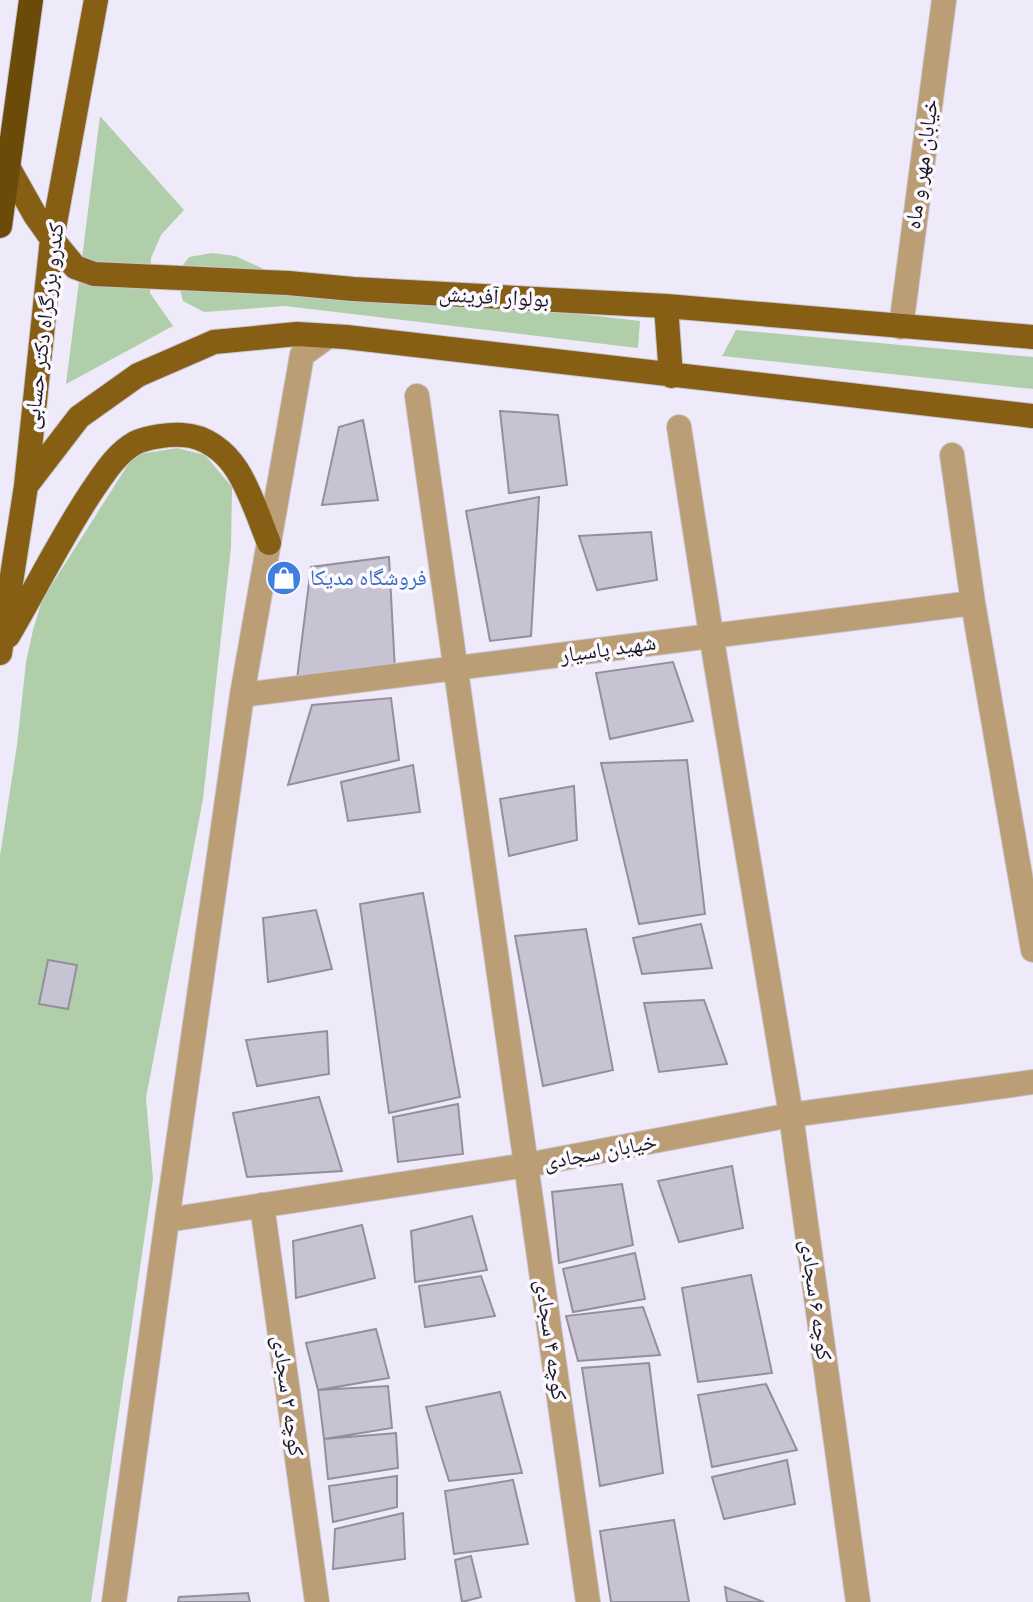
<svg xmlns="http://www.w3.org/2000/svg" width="1033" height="1602" viewBox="0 0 1033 1602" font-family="'Nunito Sans','Noto Naskh Arabic',sans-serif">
<rect width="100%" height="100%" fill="#efeaf9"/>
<path fill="#b0ceaa" d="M 100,116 L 184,210 L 161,235 L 151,258 L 150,293 L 173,326 L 66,384 Z
M 212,253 L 235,256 L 288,280 L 640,321 L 638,348 L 285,306 L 204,312 L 183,301 L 176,274 L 189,257 Z
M 736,330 L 1033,357 L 1033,389 L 722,356 Z
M 177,448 L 205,455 L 232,487 L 231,548 L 203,799 L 146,1098 L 153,1179 L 91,1602 L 0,1602 L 0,856 L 17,745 L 26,662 L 33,630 L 42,600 L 134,455 Z"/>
<path fill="#c8c3d3" stroke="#948f9e" stroke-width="2" d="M 500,411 L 558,415 L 567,485 L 509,493 Z
M 363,420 L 378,500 L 322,505 L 339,427 Z
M 539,497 L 531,636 L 490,641 L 466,511 Z
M 651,532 L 657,580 L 597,590 L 579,536 Z
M 389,557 L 395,671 L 297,679 L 311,567 Z
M 673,662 L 693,721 L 610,739 L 596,673 Z
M 391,698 L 399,760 L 288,785 L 312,705 Z
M 687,760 L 705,914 L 639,924 L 601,763 Z
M 413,765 L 420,812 L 348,821 L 341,782 Z
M 574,786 L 577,840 L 509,856 L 500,799 Z
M 423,893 L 460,1097 L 389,1113 L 360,904 Z
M 316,910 L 332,969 L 268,982 L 263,918 Z
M 701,924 L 712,968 L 642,974 L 633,938 Z
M 586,929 L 613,1070 L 543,1086 L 515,936 Z
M 48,960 L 77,965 L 68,1009 L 39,1004 Z
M 704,1000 L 727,1064 L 659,1072 L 644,1003 Z
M 327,1031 L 329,1074 L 257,1086 L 246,1040 Z
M 319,1097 L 342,1171 L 247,1177 L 233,1113 Z
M 458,1104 L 463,1154 L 398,1162 L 393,1117 Z
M 732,1166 L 743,1228 L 679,1242 L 658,1181 Z
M 622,1184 L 633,1245 L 559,1263 L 552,1192 Z
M 472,1216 L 487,1270 L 415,1282 L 411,1231 Z
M 362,1225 L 375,1278 L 296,1298 L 293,1241 Z
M 635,1253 L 645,1299 L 573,1312 L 563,1269 Z
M 751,1275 L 772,1373 L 698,1382 L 682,1288 Z
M 481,1276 L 495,1316 L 425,1327 L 419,1286 Z
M 643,1307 L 660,1355 L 578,1361 L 566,1316 Z
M 376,1329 L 389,1378 L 318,1390 L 306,1343 Z
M 649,1363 L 663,1473 L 600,1486 L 582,1368 Z
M 766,1384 L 797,1450 L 712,1467 L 698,1395 Z
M 388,1386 L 392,1428 L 324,1439 L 318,1390 Z
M 500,1392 L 522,1473 L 449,1481 L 426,1407 Z
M 396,1433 L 398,1468 L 328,1479 L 324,1439 Z
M 787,1460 L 795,1504 L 724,1519 L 712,1477 Z
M 397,1476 L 397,1507 L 333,1522 L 329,1486 Z
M 513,1480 L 528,1544 L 454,1554 L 445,1491 Z
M 403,1513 L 405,1559 L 333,1569 L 335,1529 Z
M 674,1520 L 689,1602 L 611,1602 L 600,1531 Z
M 471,1556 L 481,1597 L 462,1602 L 455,1560 Z
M 725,1587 L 764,1602 L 727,1602 Z
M 248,1593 L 250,1602 L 178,1602 L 179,1597 Z"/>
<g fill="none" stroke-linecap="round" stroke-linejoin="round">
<g stroke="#c9c5d2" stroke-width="26">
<path id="minor" d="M 901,327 L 944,0
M 417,396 L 588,1602
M 679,427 L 711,634 L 791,1115 L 858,1602
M 952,455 L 973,603 L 1033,950
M 242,695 C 486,666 729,632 973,603
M 262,1205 L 317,1602
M 167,1220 L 527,1165 L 791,1115 L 1033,1082
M 114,1602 L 167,1220 L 242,695 L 302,355 L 328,336"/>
</g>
<g stroke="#c9c5d2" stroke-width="26">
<path id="major" d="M 8,167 L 35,215 L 52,239 L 75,267 L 94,274 L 288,283 L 353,289 L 666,306 L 1033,337
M 666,306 L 671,376
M 26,486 L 79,417 L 138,375 L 214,342 L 297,334 L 346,337 L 1033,416
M 8,636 C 37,587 62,535 94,488 C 105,472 117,453 135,443 C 147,437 170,434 183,435 C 205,436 225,451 237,470 C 251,492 259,519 269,543
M 0,653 L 26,486 L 52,239 L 96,0"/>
</g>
<g stroke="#c9c5d2" stroke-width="26">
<path id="highway" d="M 0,226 L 31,0"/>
</g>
<use href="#minor" stroke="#bb9e75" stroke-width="24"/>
<use href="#major" stroke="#865e14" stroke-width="24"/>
<use href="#highway" stroke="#6c4a08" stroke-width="24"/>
</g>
<defs>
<g id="shop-disc" transform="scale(1.8)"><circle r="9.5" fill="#3f7fe0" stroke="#fbf9ff"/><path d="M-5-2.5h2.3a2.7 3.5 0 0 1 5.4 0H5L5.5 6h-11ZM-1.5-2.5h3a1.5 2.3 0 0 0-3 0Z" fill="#fff"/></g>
</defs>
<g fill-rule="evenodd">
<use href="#shop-disc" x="284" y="578"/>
</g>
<g text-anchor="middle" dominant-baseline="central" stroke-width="7" stroke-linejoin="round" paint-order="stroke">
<g font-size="22" fill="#1c1a20" stroke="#fbf9ff">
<text transform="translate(922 164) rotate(-82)">خیابان مهر و ماه</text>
<text transform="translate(494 297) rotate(3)">بولوار آفرینش</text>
<text transform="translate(44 326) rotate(-83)">کندرو بزرگراه دکتر حسابی</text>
<text transform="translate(608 649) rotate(-8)">شهید پاسیار</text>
<text transform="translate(600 1152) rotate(-11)">خیابان سجادی</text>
<text transform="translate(816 1300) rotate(82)">کوچه ۶ سجادی</text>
<text transform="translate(551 1340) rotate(82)">کوچه ۴ سجادی</text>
<text transform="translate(288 1396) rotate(82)">کوچه ۲ سجادی</text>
</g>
<g font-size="22" fill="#366cbe" stroke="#fbf9ff" text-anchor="start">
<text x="310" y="578">فروشگاه مدیکا</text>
</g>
</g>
</svg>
